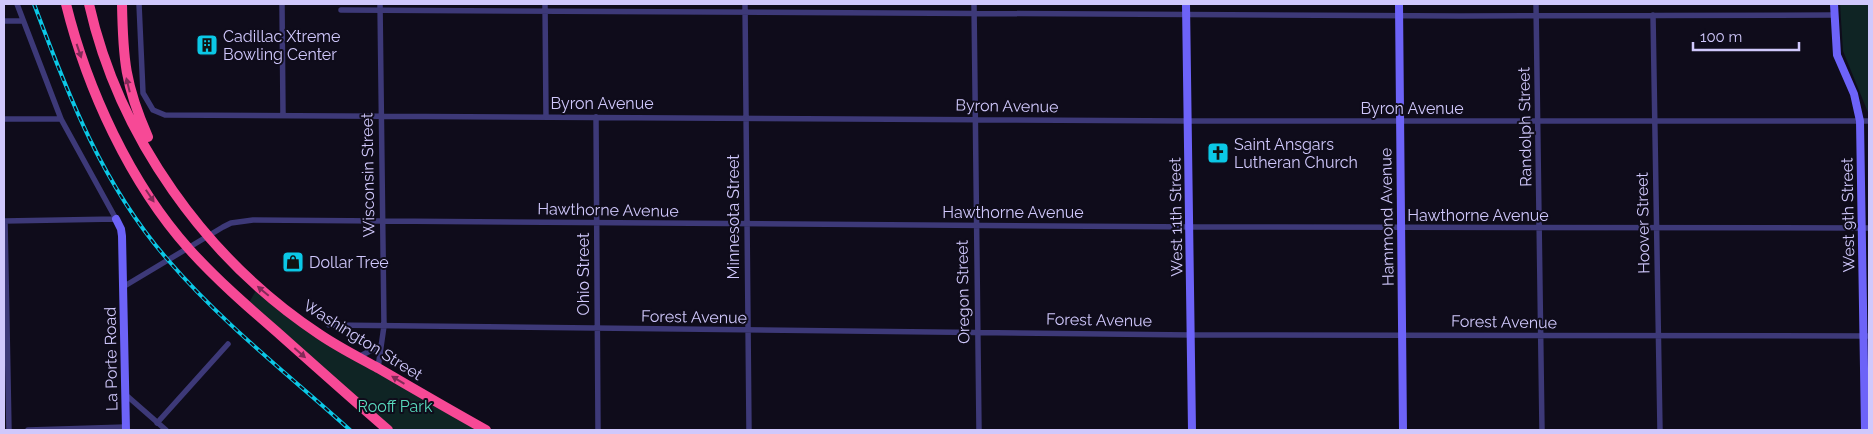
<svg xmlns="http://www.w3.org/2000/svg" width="1873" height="434" viewBox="0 0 1873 434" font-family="Raleway,sans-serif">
<rect width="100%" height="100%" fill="#0f0c1b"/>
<path fill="#0f2424" d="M 1840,4 L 1869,4 L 1869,115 L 1843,51 Z
M 258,287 L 298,319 L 487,430 L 386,430 L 247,306 Z"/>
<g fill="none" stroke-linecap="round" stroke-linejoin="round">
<path stroke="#3d3978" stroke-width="5.5" d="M 17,4 L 61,119 L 116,219
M 139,4 L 143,93 L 153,110 L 165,115 L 1189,121 L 1869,121
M 282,4 L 283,115
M 545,4 L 546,117
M 745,4 L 749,430
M 974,4 L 979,430
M 1536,4 L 1542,430
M 341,10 L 1461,16 L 1834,15
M 1653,15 L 1660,430
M 4,21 L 23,21
M 596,117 L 598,430
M 4,119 L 61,119
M 4,221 L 116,219
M 5,221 L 9,430
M 123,287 L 223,227 L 231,223 L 253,220 L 1197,227 L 1869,228
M 329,325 L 1191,335 L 1869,336
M 358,357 L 380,346
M 378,368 L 384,326 L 380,4
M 126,395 L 166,430
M 157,423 L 228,344
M 28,430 L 126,427"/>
<path stroke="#6d63f8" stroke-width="8" d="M 1186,4 L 1192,430
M 1399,4 L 1403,430
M 1834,4 L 1837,55 L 1854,94 L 1860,121 L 1865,430
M 116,219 L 121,229 L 122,236 L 126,430"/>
<path stroke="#f74996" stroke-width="10" d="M 66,4 C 87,89 130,183 189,249 C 216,279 247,306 277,332 C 314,365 351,398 388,430
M 89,4 C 119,137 206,259 319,334 C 338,347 358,357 378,368 C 414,389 450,410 486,430
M 122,4 C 123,59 125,85 148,137"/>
<g stroke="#0bc8e6" stroke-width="4">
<path id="rail" d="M 34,4 C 68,95 103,186 168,260 C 222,323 289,375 350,430"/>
</g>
<use href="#rail" stroke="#0f0c1b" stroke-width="2" stroke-dasharray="5.5" stroke-linecap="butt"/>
</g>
<defs><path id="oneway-solid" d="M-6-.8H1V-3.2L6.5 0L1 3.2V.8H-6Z" transform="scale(1.25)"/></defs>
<g fill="#832a58">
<use href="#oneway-solid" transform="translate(79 51) rotate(71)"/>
<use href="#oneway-solid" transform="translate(128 85) rotate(-104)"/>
<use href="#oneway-solid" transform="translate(150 196) rotate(56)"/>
<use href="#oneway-solid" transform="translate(263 291) rotate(-140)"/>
<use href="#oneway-solid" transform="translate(300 353) rotate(41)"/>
<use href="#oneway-solid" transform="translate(398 380) rotate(-149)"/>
</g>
<defs>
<g id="building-square" transform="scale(1.125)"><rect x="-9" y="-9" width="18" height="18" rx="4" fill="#0bc8e6" stroke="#0f0c1b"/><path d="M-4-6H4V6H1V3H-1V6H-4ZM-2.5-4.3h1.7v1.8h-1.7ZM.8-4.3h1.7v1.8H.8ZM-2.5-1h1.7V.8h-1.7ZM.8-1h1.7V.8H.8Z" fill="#111"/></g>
<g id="church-square" transform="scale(1.125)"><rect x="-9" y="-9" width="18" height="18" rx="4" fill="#0bc8e6" stroke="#0f0c1b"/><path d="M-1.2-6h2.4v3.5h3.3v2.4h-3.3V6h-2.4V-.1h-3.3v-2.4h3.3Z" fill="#111"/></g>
<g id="shop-square" transform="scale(1.125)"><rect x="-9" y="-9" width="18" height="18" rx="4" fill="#0bc8e6" stroke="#0f0c1b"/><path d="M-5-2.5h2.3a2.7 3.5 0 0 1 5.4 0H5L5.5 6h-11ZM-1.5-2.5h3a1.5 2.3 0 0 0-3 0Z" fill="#111"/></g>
</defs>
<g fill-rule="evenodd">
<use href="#building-square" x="207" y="45"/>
<use href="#church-square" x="1218" y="153"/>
<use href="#shop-square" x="293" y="262"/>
</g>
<g text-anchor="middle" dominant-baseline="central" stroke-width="4" stroke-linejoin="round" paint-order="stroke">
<g font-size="16" fill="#d0c8fc" stroke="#0f0c1b" text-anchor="start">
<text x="223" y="36">Cadillac Xtreme<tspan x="223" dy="18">Bowling Center</tspan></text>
<text x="1234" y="144">Saint Ansgars<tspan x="1234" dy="18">Lutheran Church</tspan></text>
<text x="309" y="262">Dollar Tree</text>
</g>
<g font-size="16" fill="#d0c8fc" stroke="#0f0c1b">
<text x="602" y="103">Byron Avenue</text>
<text transform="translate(1007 106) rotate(1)">Byron Avenue</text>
<text x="1412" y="108">Byron Avenue</text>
<text transform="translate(1525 127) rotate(-91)">Randolph Street</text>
<text transform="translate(368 175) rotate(-91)">Wisconsin Street</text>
<text transform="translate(608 210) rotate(1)">Hawthorne Avenue</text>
<text x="1013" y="212">Hawthorne Avenue</text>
<text x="1478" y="215">Hawthorne Avenue</text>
<text transform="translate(1848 215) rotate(-91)">West 9th Street</text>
<text transform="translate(733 217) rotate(-90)">Minnesota Street</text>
<text transform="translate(1176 217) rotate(-91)">West 11th Street</text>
<text transform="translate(1387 217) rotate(-91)">Hammond Avenue</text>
<text transform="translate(1643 223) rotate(-91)">Hoover Street</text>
<text transform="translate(583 274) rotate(-90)">Ohio Street</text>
<text transform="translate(963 292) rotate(-91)">Oregon Street</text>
<text transform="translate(694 317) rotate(1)">Forest Avenue</text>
<text transform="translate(1099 320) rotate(1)">Forest Avenue</text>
<text transform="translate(1504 322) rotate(1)">Forest Avenue</text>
<text transform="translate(363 340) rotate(32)">Washington Street</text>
<text transform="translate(111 359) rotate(-91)">La Porte Road</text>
</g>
<g font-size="16" fill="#59d8bc" stroke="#0f0c1b">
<text x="395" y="406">Rooff Park</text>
</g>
</g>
<rect width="1873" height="434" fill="none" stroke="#d0c8fc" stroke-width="10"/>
<path d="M1693 42v8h106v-8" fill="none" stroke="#d0c8fc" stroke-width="2.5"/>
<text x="1700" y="42" font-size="15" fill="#d0c8fc" stroke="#0f0c1b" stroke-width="4" paint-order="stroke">100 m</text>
</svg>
